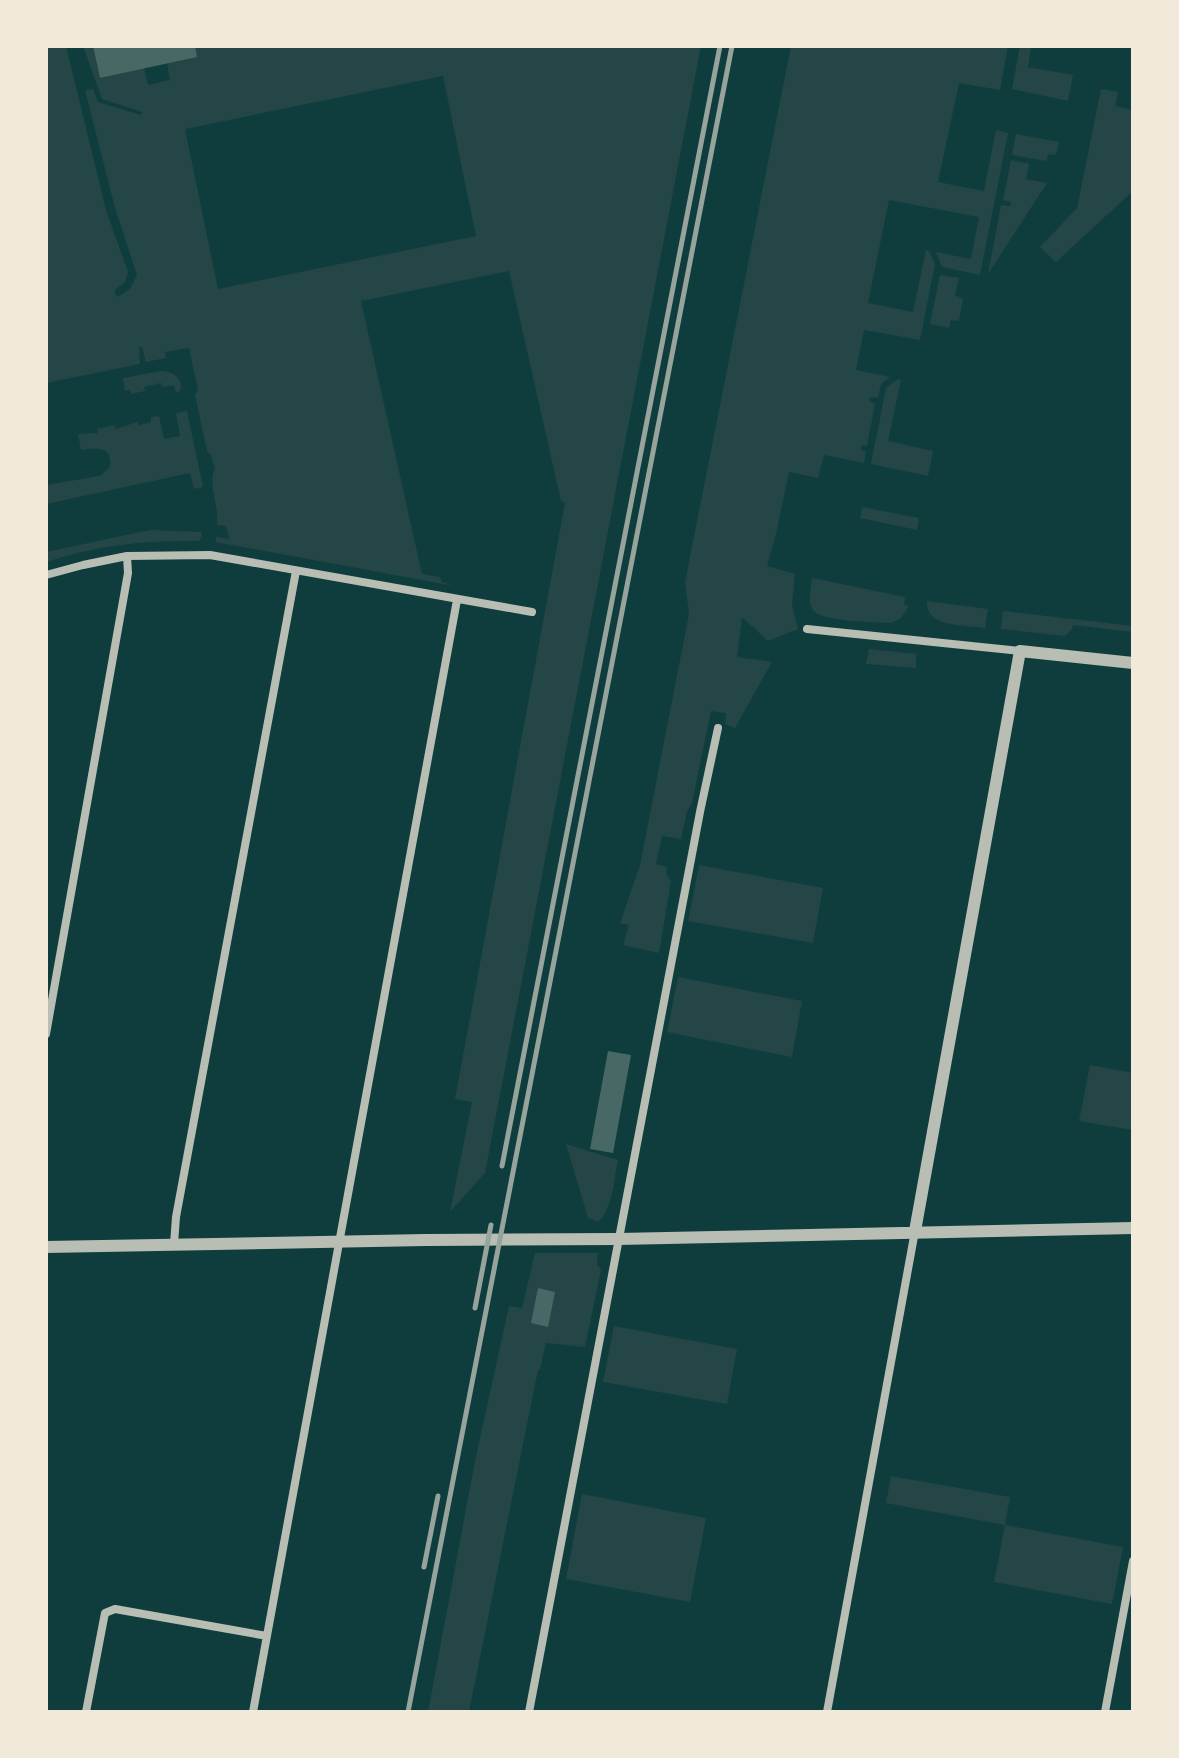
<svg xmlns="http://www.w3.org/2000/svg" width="1179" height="1758" viewBox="0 0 1179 1758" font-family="Mulish,sans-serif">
<rect width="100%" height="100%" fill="#0f3d3e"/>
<path fill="#244646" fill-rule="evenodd" d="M 46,46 L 66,46 L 106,210 L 128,272 L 125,282 L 114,291 L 117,297 L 130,289 L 137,275 L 115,208 L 85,90 L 93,89 L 98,102 L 141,115 L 142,112 L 102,99 L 83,46 L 93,46 L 100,78 L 144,68 L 148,85 L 170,80 L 167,63 L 195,46 L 701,46 L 485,1173 L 450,1212 L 472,1102 L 455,1099 L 565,503 L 561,501 L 509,271 L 361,301 L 422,574 L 440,577 L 442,582 L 454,586 L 216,542 L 216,537 L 229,539 L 226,526 L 217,525 C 220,507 207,485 215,469 L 211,455 L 207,451 L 195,395 L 198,390 L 189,348 L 165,352 L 166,358 L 146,362 L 142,347 L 139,347 L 140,364 L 46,383 ZM 443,76 L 476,236 L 218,289 L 185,129 Z
M 791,46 L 1008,46 L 1000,90 L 959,83 L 938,182 L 984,191 L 996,130 L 1008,133 L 980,275 L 942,267 L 936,252 L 971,259 L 979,217 L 889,200 L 868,303 L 913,312 L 926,250 L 929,251 L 935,264 L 920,340 L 864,330 L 856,370 L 890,377 L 881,384 L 878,398 L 870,397 L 870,402 L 875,404 L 867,446 L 861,445 L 861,450 L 866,451 L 864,463 L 824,455 L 818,478 L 789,472 L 776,534 L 767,566 L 795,574 L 792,605 L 798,629 L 768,641 L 742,617 L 737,657 L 772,662 L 735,728 L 725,724 L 726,713 L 711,711 L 692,803 L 687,811 L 681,839 L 662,836 L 656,864 L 667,867 L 666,874 L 671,881 L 659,953 L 623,945 L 629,925 L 620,923 L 640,865 L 689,614 L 685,582 Z
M 1020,46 L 1031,46 L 1028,67 L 1073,75 L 1068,101 L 1012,89 Z
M 1101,89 L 1118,92 L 1115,106 L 1133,110 L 1133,191 L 1056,262 L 1040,247 L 1077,208 Z
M 1016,134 L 1059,142 L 1056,155 L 1048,154 L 1047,161 L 1012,155 Z
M 1011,160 L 1029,164 L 1026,179 L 1047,183 L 988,274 L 1001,205 L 1011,206 L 1011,202 L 1003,200 Z
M 940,275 L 959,278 L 955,295 L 963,299 L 959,321 L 951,320 L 949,328 L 930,324 Z
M 161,371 C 173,371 184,379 180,391 L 176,392 L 174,385 L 162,387 L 161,383 L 144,387 L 145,391 L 131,394 L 130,390 L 125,391 L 123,378 Z
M 898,379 L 901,380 L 888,441 L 933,451 L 928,476 L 871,464 L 886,388 Z
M 187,411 L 203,487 L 194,489 L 190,473 L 46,504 L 46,485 L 100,476 L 110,467 C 113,446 97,447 81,450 L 78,434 L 98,433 L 97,429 L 114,425 L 116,429 L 137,422 L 139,425 L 151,422 L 151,417 L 159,416 L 164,439 L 180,436 L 176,413 Z
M 862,507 L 919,518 L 917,530 L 860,518 Z
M 150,530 L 201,532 L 202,536 L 199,541 C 147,540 96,545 46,562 L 46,552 Z
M 812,578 L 905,597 L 904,605 L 909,606 L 900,619 L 891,623 C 875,622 822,622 813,610 C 807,602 811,588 812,578 Z
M 927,601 L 988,609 L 985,628 C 968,625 924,628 927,601 Z
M 1003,611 L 1133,626 L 1133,632 L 1073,625 L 1072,629 L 1065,636 L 1001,629 Z
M 869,649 L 916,654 L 916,668 L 866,664 Z
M 699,865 L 823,888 L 813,943 L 688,921 Z
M 678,977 L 802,1001 L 792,1057 L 667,1032 Z
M 1090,1065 L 1133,1073 L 1133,1130 L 1079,1121 Z
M 566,1144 L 618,1160 C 614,1178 613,1209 598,1222 L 588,1218 Z
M 535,1253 L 598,1253 L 597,1264 L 601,1270 L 585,1347 L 546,1343 L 540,1369 L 538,1370 L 469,1712 L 428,1712 L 475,1461 L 509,1306 L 522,1308 Z
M 614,1326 L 737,1349 L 727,1404 L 603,1382 Z
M 891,1476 L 1010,1497 L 1005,1525 L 1123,1547 L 1112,1604 L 994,1582 L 1005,1525 L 886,1503 Z
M 582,1494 L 706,1518 L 690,1602 L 566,1579 Z"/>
<path fill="#486865" d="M 93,46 L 195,46 L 197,57 L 100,78 Z
M 608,1051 L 631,1055 L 613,1153 L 590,1149 Z
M 538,1288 L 555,1292 L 548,1327 L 531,1323 Z"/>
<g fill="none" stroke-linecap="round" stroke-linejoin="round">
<path stroke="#b8beb3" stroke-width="8" d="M 46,575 L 83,565 L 127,556 L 210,555 L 532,612
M 807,629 L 1020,651
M 46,1034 L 128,573 L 127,556
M 174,1244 L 176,1217 L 296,571
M 86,1712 L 104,1618 L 105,1613 L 115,1609 L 267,1636
M 253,1712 L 457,600
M 529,1712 L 700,812 L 718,728
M 827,1712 L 915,1231
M 1105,1712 L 1133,1561"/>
<path stroke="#b8beb3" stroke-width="12" d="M 915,1231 L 1020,651 L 1133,663
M 46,1247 L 426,1240 L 618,1239 L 1133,1228"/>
<path stroke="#97a49c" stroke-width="5" d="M 502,1166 L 720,46
M 475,1308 L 491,1225
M 424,1567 L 438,1496
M 408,1712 L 732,46"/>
</g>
<rect width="1179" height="1758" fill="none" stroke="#f1e9da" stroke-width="96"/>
</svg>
